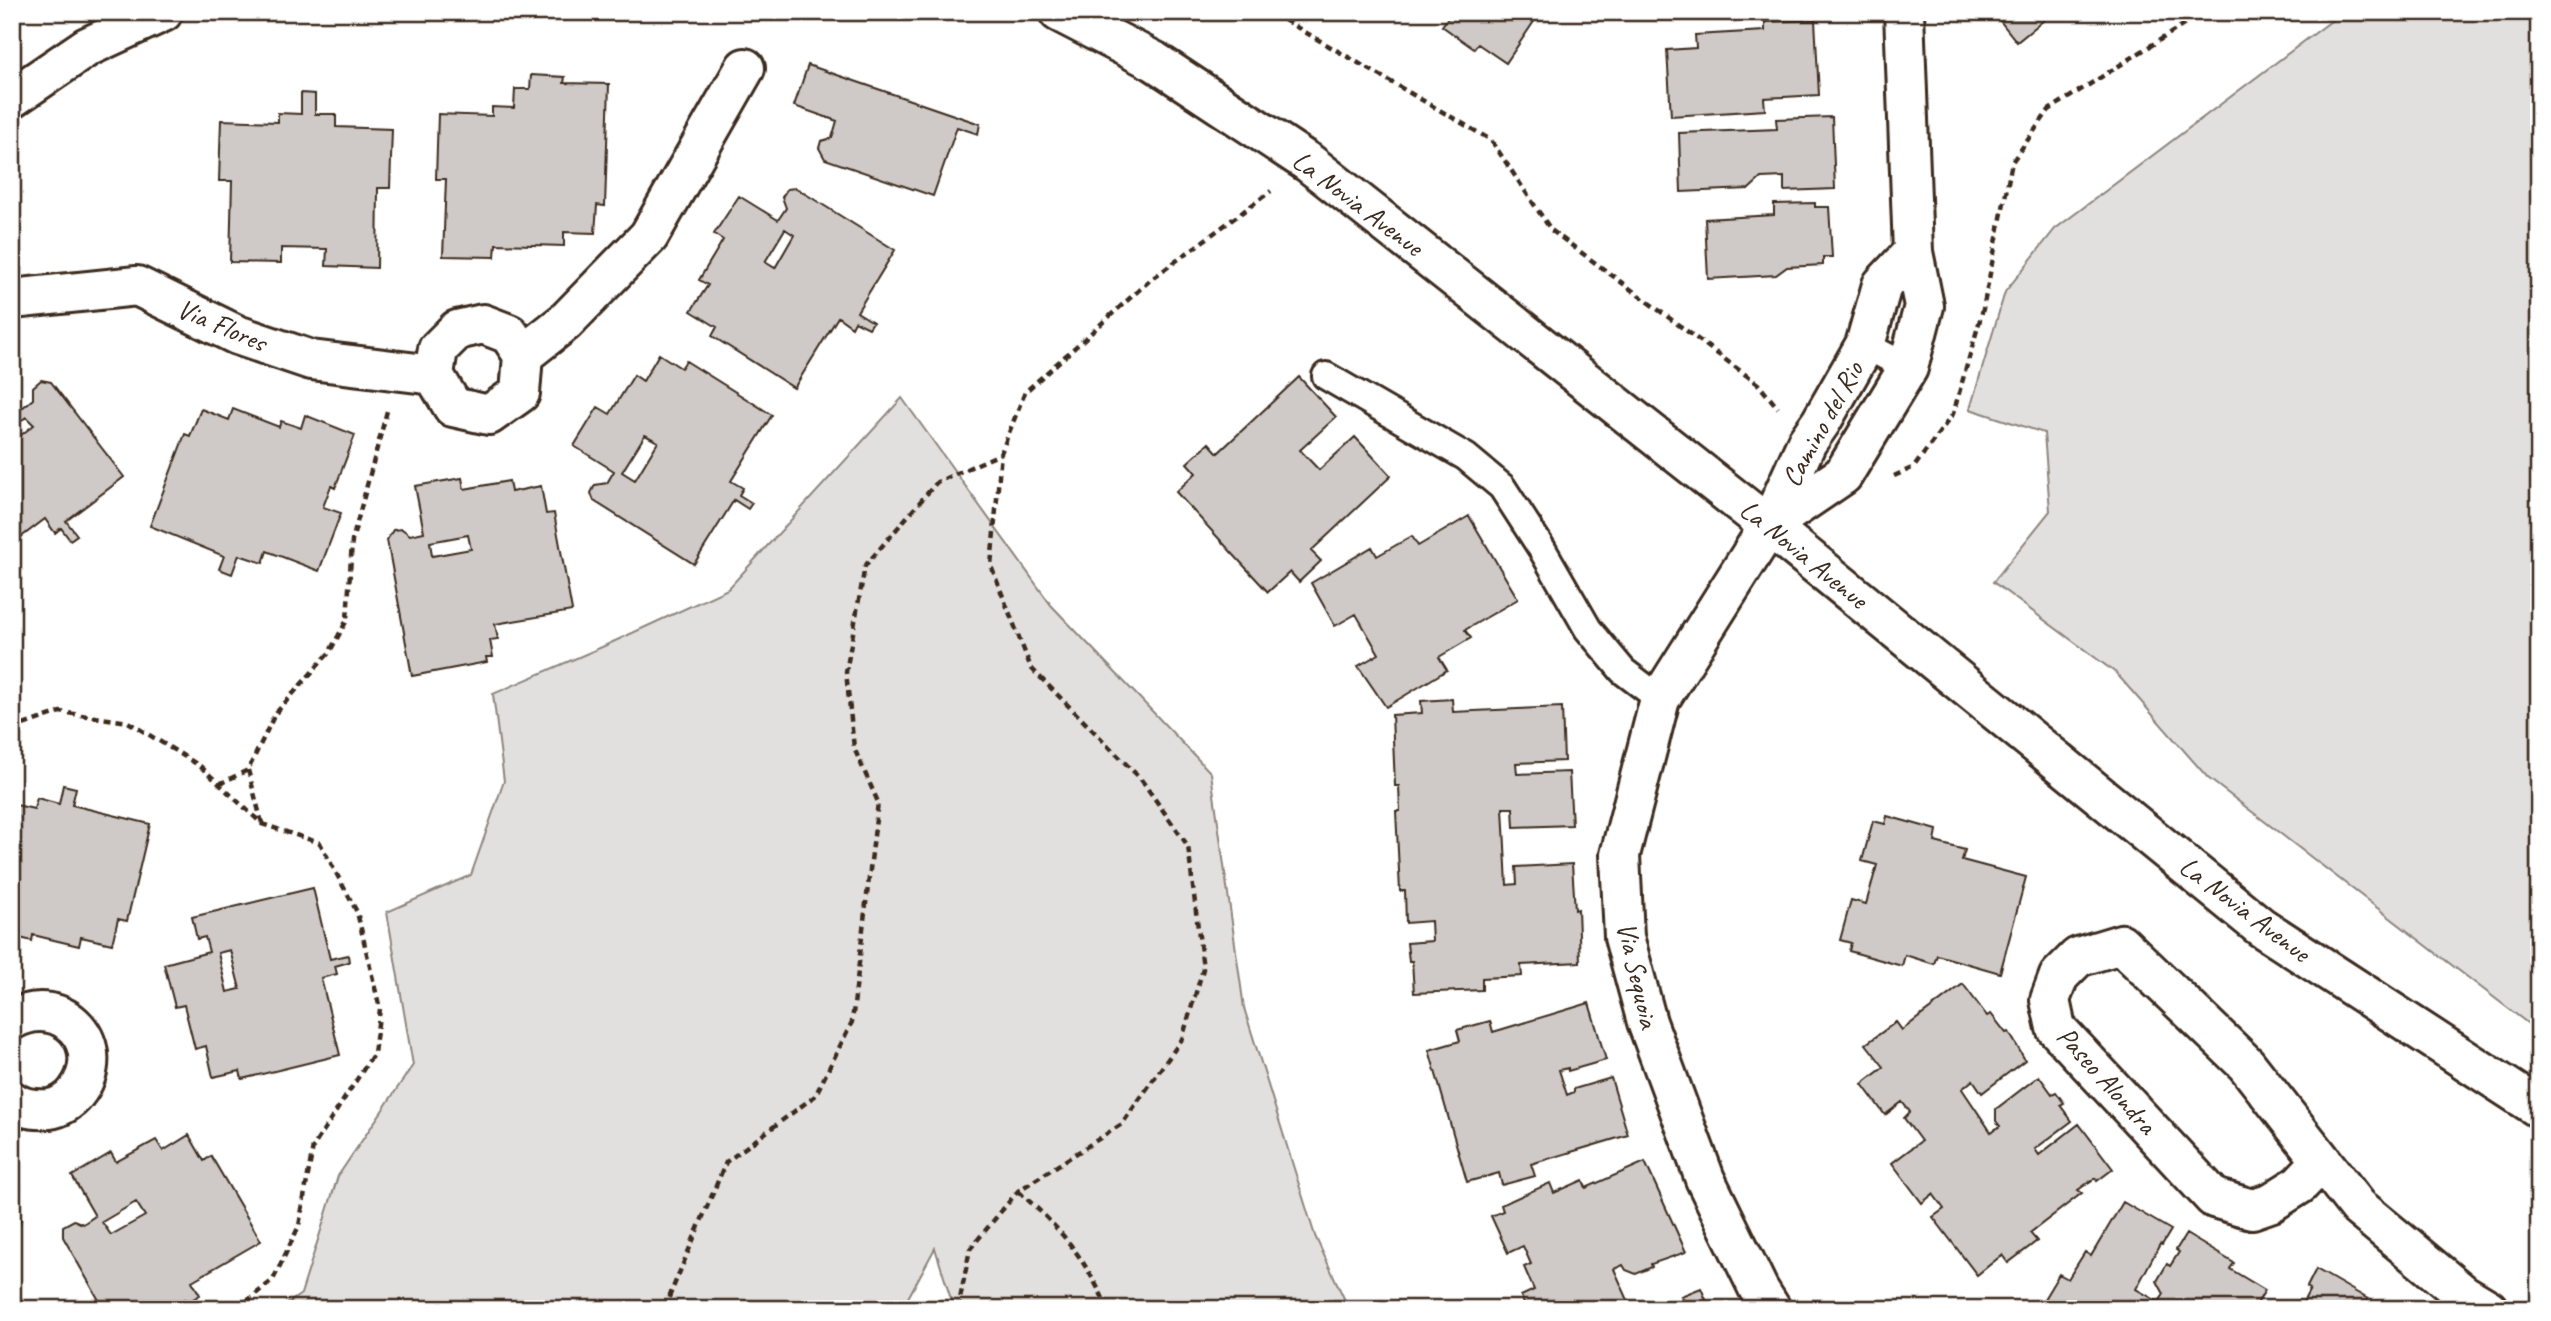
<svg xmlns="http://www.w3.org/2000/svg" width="2551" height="1321" viewBox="0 0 2551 1321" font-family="Caveat,sans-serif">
<rect width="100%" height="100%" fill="#fff"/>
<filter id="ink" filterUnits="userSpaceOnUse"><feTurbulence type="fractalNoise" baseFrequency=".0143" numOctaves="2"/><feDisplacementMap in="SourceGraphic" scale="14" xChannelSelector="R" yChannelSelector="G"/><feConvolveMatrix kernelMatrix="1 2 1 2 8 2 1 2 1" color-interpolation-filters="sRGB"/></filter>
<g filter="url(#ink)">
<path fill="#e2e0de" stroke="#8e857e" stroke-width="2" d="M 2343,12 L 2539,12 L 2539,1032 L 2208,778 L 2116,673 L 1993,582 L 2050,511 L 2044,433 L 1970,409 L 2005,292 L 2055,229 Z
M 902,398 L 1051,605 L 1211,773 L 1244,1008 L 1315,1236 L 1349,1309 L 954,1309 L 935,1248 L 902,1309 L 280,1309 L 301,1294 L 338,1176 L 413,1065 L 387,912 L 471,875 L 504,781 L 493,694 L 602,647 L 728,589 Z"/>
<path fill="#cfcac7" stroke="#3b2a1e" stroke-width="2" fill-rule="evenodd" d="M 1452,12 L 1525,12 L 1535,20 L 1506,63 L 1478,44 L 1474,49 L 1442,26 Z
M 1993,12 L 2054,12 L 2017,42 Z
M 1815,20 L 1819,95 L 1764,98 L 1765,110 L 1671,116 L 1667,50 L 1696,48 L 1695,35 L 1765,31 L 1765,22 Z
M 808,65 L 980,124 L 978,134 L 957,127 L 933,196 L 825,159 L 819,148 L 821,141 L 832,138 L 837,121 L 794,106 Z
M 531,75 L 565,77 L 564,83 L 609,84 L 605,206 L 597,205 L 595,233 L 564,232 L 564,246 L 496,244 L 495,257 L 443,256 L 446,179 L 436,179 L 438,114 L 492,116 L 492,107 L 514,108 L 515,89 L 530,89 Z
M 301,93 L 315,94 L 315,114 L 336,114 L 336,127 L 392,129 L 390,188 L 378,188 L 377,268 L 326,266 L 327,249 L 281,248 L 281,263 L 230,262 L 232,181 L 219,181 L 221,120 L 278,122 L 278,113 L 301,114 Z
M 1832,117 L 1835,189 L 1784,191 L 1784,177 L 1761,178 L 1749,189 L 1681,192 L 1679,133 L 1777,129 L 1776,119 Z
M 796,188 L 895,250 L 857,312 L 873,322 L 869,328 L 855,321 L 852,327 L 838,317 L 794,388 L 712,336 L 717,327 L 691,311 L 708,285 L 699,280 L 723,240 L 714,234 L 739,196 L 778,220 L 786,208 L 782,197 L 787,189 ZM 785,229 L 794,235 L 775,268 L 765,262 Z
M 1815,203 L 1815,207 L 1829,207 L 1832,257 L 1823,257 L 1823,265 L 1787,267 L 1776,275 L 1708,279 L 1705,219 L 1774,215 L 1774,204 Z
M 659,354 L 681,368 L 686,361 L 772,415 L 731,481 L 743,488 L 739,495 L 752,503 L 748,509 L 734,500 L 694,564 L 594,501 L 591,493 L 595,485 L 607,483 L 614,471 L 574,446 L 598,407 L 610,414 L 634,375 L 643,381 ZM 645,435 L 658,442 L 635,480 L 622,472 Z
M 1299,377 L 1336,417 L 1300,450 L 1319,470 L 1355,437 L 1391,476 L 1311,551 L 1321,561 L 1299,582 L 1290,572 L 1268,592 L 1176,492 L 1196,473 L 1187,463 L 1209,443 L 1218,453 Z
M 41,380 L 51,382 L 124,477 L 66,521 L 77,535 L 70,540 L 61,528 L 55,533 L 45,519 L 12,544 L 12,442 L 34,425 L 26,417 L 12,428 L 12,394 L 22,408 L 33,399 L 33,387 Z
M 201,409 L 229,420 L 233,409 L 279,427 L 281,421 L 301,428 L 305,415 L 355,435 L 335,488 L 331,486 L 323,507 L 341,513 L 319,571 L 267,551 L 263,563 L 239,555 L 232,574 L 219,569 L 224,556 L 150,526 L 185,434 L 190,436 Z
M 462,478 L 464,489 L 509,481 L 511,492 L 541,486 L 546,514 L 554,513 L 572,611 L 495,624 L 498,639 L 490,640 L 493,657 L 486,657 L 487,662 L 412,676 L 387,540 L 393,530 L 402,529 L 410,535 L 424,532 L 415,486 ZM 468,535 L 471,549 L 432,556 L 430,542 Z
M 1469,516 L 1518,599 L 1465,630 L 1471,638 L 1439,657 L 1447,670 L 1386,707 L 1358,666 L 1379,654 L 1356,614 L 1335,626 L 1311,583 L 1372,547 L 1377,556 L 1412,536 L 1418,546 Z
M 1452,699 L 1453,712 L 1562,707 L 1564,761 L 1516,763 L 1517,774 L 1569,772 L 1572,825 L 1514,827 L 1513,808 L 1503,808 L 1507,885 L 1517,884 L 1516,867 L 1572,864 L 1575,910 L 1578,909 L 1580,962 L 1521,965 L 1522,976 L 1482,978 L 1482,990 L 1414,993 L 1412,961 L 1409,961 L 1407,943 L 1432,941 L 1431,921 L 1406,923 L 1405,891 L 1400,891 L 1396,811 L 1400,811 L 1399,786 L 1395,786 L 1392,715 L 1422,713 L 1421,701 Z
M 63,785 L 76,788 L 72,805 L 150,824 L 127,921 L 118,919 L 112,944 L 81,937 L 79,946 L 33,935 L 32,941 L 12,936 L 12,804 L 34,809 L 37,798 L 59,804 Z
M 1887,816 L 1937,830 L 1935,842 L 1965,850 L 1962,860 L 2026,877 L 2000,973 L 1937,955 L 1934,964 L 1905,955 L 1902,966 L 1849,951 L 1851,943 L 1840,940 L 1851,900 L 1866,904 L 1877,865 L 1862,861 L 1873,821 L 1885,824 Z
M 313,888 L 330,959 L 348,955 L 349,962 L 335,966 L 337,974 L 321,978 L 340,1055 L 242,1079 L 240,1071 L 213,1077 L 206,1046 L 195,1049 L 184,1005 L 175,1007 L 164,964 L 209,952 L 205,937 L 197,939 L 192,917 ZM 230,950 L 240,989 L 227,992 L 218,953 Z
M 1963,984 L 1987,1016 L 1991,1014 L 2006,1033 L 2009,1032 L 2025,1060 L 1982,1093 L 1973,1080 L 1962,1089 L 1991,1132 L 2000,1126 L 1996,1121 L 1996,1109 L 2039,1076 L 2052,1094 L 2056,1092 L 2064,1103 L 2060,1105 L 2072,1121 L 2035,1149 L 2039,1155 L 2079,1124 L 2113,1169 L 2097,1181 L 2095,1178 L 2078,1190 L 2082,1193 L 2030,1233 L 2037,1241 L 2008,1263 L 2002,1255 L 1977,1275 L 1933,1217 L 1944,1209 L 1933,1194 L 1922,1203 L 1892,1163 L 1921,1141 L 1904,1118 L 1910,1112 L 1902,1102 L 1885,1115 L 1862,1084 L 1884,1067 L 1866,1044 L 1896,1022 L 1902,1030 Z
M 1589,1003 L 1606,1060 L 1568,1071 L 1568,1068 L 1559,1070 L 1567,1095 L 1574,1092 L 1574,1089 L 1611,1078 L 1628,1135 L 1531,1164 L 1535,1176 L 1502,1185 L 1499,1173 L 1467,1182 L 1429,1050 L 1460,1041 L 1457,1030 L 1490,1021 L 1493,1032 Z
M 189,1135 L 204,1161 L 211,1156 L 261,1241 L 192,1281 L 200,1295 L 193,1299 L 199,1309 L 191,1309 L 185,1299 L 168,1309 L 104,1309 L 63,1237 L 63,1226 L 74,1220 L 83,1224 L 95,1216 L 72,1176 L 111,1153 L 116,1162 L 156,1140 L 163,1151 ZM 136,1202 L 145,1216 L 111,1235 L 102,1222 Z
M 1645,1162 L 1686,1252 L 1651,1264 L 1652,1267 L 1636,1274 L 1626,1270 L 1623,1265 L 1614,1269 L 1632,1309 L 1526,1309 L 1521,1296 L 1534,1290 L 1524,1267 L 1531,1264 L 1523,1246 L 1508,1253 L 1491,1216 L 1503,1211 L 1501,1205 L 1550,1183 L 1554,1193 L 1583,1180 L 1586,1188 Z
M 12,1187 L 21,1189 L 13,1216 L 21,1219 L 12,1249 Z
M 2123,1202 L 2171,1230 L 2162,1245 L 2160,1244 L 2136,1289 L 2159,1302 L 2164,1294 L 2157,1281 L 2167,1264 L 2170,1266 L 2179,1252 L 2176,1250 L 2186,1234 L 2234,1263 L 2230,1269 L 2265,1290 L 2254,1309 L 2038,1309 L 2059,1274 L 2068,1279 L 2085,1252 L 2091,1256 Z
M 2316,1269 L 2368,1299 L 2362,1309 L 2294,1309 L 2298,1301 L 2302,1304 L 2310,1289 L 2307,1287 Z
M 1701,1288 L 1710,1309 L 1653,1309 L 1669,1302 L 1671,1305 L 1683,1299 L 1681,1296 Z"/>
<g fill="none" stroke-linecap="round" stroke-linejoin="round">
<g stroke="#3b2a1e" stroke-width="32">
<path id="lane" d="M 1865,345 L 1908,368
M 1326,376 L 1466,457 L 1502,487 L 1542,549 L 1588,629 L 1623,671 L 1660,699"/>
</g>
<g stroke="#3b2a1e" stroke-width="44">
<path id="street" d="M 12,299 L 137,286 L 237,335 L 311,360 L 434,375
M 523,355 L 509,334 L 483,324 L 457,330 L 438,349 L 434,375 L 453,407 L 489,415 L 520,393 L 523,355 L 565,322 L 649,236 L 745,68
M 1771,524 L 1843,475 L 1908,368 L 1924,306 L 1913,252 L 1904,12
M 12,1020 C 63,991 112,1047 76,1093 C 70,1101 59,1108 49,1109 C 36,1110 23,1109 12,1101
M 2322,1161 L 2299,1185 L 2272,1202 L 2252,1209 L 2214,1198 L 2056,1028 L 2050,1000 L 2059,976 L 2078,957 L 2121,944 L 2246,1064 L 2358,1207 L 2463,1294 L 2488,1309
M 1771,1309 L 1759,1290 L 1705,1179 L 1647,1022 L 1624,937 L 1620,855 L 1660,699 L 1769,526 L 1807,442 L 1821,422 L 1865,345 L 1882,285 L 1913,252"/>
</g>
<g stroke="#3b2a1e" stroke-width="44">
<path id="secondary" d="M 1059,12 L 1154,61 L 1309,163 L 1769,526 L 2261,927 L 2539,1108
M 12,98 L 87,47 L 163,12"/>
</g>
<path stroke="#3b2a1e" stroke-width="4.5" stroke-dasharray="7 5" stroke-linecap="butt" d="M 1275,12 L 1286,21 L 1491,140 L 1551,230 L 1758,384 L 1778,408
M 1894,476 L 1914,467 L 1953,414 L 1983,309 L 2012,162 L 2049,110 L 2204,12
M 12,729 L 60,712 L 128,722 L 200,766 L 262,824 L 320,843 L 357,912 L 380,1009 L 374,1053 L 313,1147 L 299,1226 L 273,1280 L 237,1309
M 248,770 L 262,823
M 219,784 L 248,770 L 275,714 L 329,653 L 347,620 L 352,541 L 387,411
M 1018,1191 C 1062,1230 1083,1255 1108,1309
M 664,1309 L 726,1162 L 815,1096 L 852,1022 L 878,802 L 854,748 L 846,672 L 865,566 L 937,482 L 1000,454
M 958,1309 L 970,1249 L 1018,1191 L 1122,1124 L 1182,1039 L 1203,969 L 1188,846 L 1140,778 L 1031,668 L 991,566 L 1001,453 L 1025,392 L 1149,281 L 1271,191"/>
<use href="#lane" stroke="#fff" stroke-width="26"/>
<use href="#street" stroke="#fff" stroke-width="38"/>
<use href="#secondary" stroke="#fff" stroke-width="38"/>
</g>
</g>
<g text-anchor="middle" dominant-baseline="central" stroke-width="5" stroke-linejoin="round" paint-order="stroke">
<g font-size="28" fill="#3b2a1e" stroke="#fff">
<text transform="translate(1358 203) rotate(37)">La Novia Avenue</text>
<text transform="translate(222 325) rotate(23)">Via Flores</text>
<text transform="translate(1822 424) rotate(-61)">Camino del Rio</text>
<text transform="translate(1804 554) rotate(39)">La Novia Avenue</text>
<text transform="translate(2245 909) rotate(37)">La Novia Avenue</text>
<text transform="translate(1638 975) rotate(77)">Via Sequoia</text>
<text transform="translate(2107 1080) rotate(48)">Paseo Alondra</text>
</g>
</g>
<rect width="2551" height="1321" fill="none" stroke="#fff" stroke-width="42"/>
<rect x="21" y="21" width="2509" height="1279" fill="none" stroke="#3b2a1e" stroke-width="2.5" filter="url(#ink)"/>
</svg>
